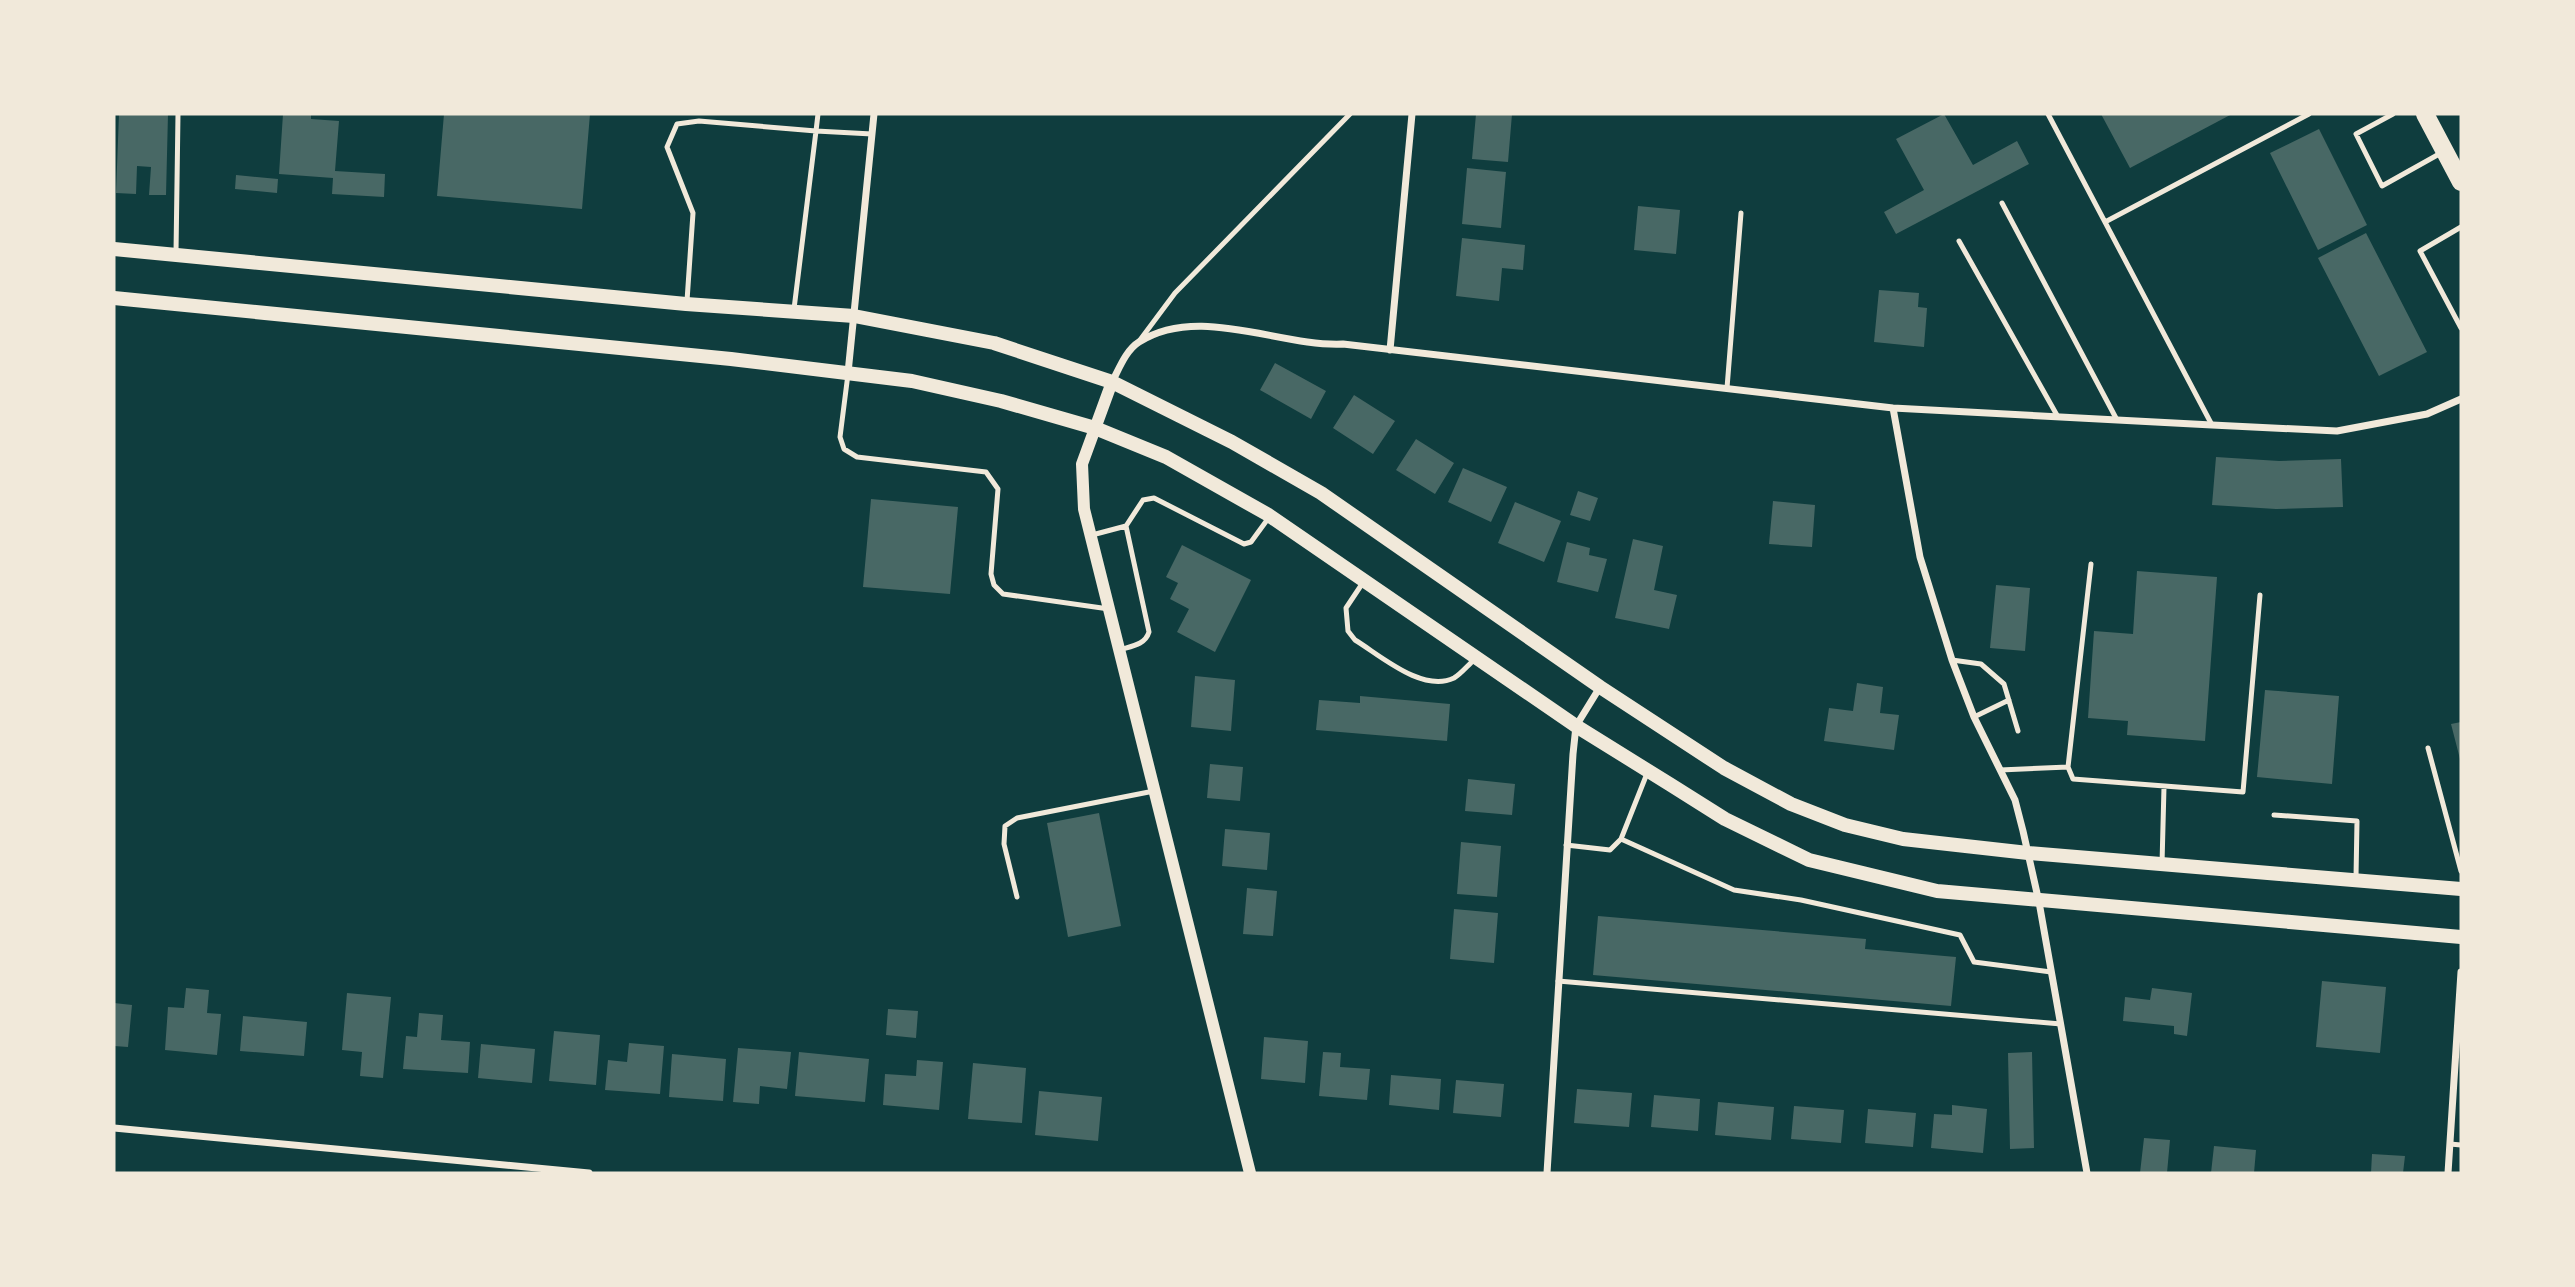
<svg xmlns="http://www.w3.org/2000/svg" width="2575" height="1287" viewBox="0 0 2575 1287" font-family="Merriweather,serif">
<rect width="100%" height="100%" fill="#0f3d3e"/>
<path fill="#486865" d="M 119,114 L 168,114 L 166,195 L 149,195 L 151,167 L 137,166 L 136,194 L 116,193 Z
M 283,114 L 311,114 L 311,119 L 339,121 L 335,171 L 385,174 L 384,197 L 332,194 L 333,178 L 279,174 Z
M 444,114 L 590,114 L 582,209 L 437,196 Z
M 1476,114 L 1512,114 L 1508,162 L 1472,159 Z
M 1944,114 L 1973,165 L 2017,141 L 2029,164 L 1896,234 L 1884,212 L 1924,190 L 1896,139 Z
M 2101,114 L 2232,114 L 2130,168 Z
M 2319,129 L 2367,225 L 2318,250 L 2270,153 Z
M 1467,168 L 1506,172 L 1501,228 L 1462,224 Z
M 236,175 L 278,179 L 277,193 L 235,189 Z
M 1638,206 L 1680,210 L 1676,254 L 1634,250 Z
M 2366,233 L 2427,352 L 2379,376 L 2318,258 Z
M 1462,238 L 1525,245 L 1523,270 L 1502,268 L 1499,301 L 1456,296 Z
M 1879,290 L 1919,293 L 1918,307 L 1927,308 L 1924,347 L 1874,342 Z
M 1275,363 L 1326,391 L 1311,419 L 1260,390 Z
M 1354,395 L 1395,421 L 1373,454 L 1333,428 Z
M 1416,439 L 1454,463 L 1435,494 L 1396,470 Z
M 2216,457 L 2279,461 L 2341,459 L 2343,507 L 2276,509 L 2212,505 Z
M 1463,468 L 1507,487 L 1491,522 L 1448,502 Z
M 1578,491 L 1598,498 L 1590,521 L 1570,515 Z
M 871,499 L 958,507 L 950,594 L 863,587 Z
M 1773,501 L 1815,505 L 1812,547 L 1769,544 Z
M 1515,502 L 1561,521 L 1544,562 L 1498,543 Z
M 1633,539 L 1663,546 L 1654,590 L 1677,595 L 1669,629 L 1615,618 Z
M 1567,542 L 1590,548 L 1589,555 L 1607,559 L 1598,592 L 1557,582 Z
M 1182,545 L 1251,580 L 1215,652 L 1177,632 L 1189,609 L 1170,599 L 1178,583 L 1166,577 Z
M 2137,571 L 2217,577 L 2205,741 L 2127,735 L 2128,721 L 2088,718 L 2094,631 L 2133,634 Z
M 1996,585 L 2030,588 L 2025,651 L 1990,648 Z
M 1195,676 L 1235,680 L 1231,731 L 1191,727 Z
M 1857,683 L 1883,687 L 1880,713 L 1899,715 L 1894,750 L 1824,741 L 1829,708 L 1853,711 Z
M 2265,690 L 2339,696 L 2332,784 L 2257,777 Z
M 1360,696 L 1450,704 L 1447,741 L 1316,730 L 1319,700 L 1360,703 Z
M 2461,722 L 2461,759 L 2460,759 L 2451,724 Z
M 1210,764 L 1243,767 L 1240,801 L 1207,798 Z
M 1468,779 L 1515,784 L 1512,815 L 1465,811 Z
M 1099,813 L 1121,926 L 1068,937 L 1047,823 Z
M 1225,829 L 1270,833 L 1267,870 L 1222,866 Z
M 1461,842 L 1501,846 L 1497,897 L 1457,894 Z
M 1247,888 L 1277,891 L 1273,936 L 1243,934 Z
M 1454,909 L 1498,913 L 1494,963 L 1450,959 Z
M 1598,916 L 1866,939 L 1865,949 L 1956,957 L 1951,1006 L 1593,975 Z
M 2322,981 L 2386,987 L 2380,1053 L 2316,1047 Z
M 186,988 L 209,990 L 207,1013 L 221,1014 L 217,1055 L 165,1050 L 168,1007 L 184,1008 Z
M 2152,988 L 2192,993 L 2187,1036 L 2174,1034 L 2174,1026 L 2123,1021 L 2125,997 L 2150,1000 Z
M 347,993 L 391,997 L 383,1078 L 360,1076 L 362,1052 L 342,1050 Z
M 114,1003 L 132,1005 L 128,1047 L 114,1046 Z
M 888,1009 L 918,1011 L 916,1038 L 886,1035 Z
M 419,1013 L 443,1015 L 441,1040 L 470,1042 L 468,1073 L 403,1069 L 406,1036 L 417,1037 Z
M 243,1016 L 307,1022 L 304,1056 L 240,1051 Z
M 554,1031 L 600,1035 L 596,1085 L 549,1081 Z
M 1264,1037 L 1308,1041 L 1305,1083 L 1261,1079 Z
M 629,1043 L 664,1046 L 660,1094 L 605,1090 L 608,1060 L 627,1062 Z
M 481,1044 L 535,1049 L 532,1083 L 478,1078 Z
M 738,1048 L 791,1052 L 787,1089 L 760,1086 L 759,1104 L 733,1102 Z
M 799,1052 L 869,1059 L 865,1102 L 795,1096 Z
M 1323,1052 L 1341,1053 L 1340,1067 L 1370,1069 L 1367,1100 L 1319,1096 Z
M 2032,1052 L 2034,1148 L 2010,1149 L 2008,1053 Z
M 672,1054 L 726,1059 L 723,1101 L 669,1097 Z
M 917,1060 L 943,1062 L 939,1110 L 883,1105 L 885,1074 L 916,1076 Z
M 973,1063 L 1026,1068 L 1022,1123 L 968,1119 Z
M 1391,1075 L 1441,1079 L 1439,1110 L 1389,1105 Z
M 1456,1080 L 1504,1084 L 1501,1117 L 1453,1113 Z
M 1577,1089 L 1632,1093 L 1629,1127 L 1574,1123 Z
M 1039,1091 L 1102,1097 L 1098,1141 L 1035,1135 Z
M 1654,1095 L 1700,1099 L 1698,1131 L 1651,1127 Z
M 1718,1102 L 1774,1107 L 1771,1140 L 1715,1135 Z
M 1952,1105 L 1987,1109 L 1983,1153 L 1931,1148 L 1934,1114 L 1952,1115 Z
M 1794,1106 L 1844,1110 L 1841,1143 L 1791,1139 Z
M 1868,1109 L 1916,1113 L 1913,1147 L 1865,1143 Z
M 2144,1138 L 2170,1140 L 2167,1173 L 2140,1173 Z
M 2214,1146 L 2256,1150 L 2254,1173 L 2211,1173 Z
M 2372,1154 L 2405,1156 L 2403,1173 L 2371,1173 Z"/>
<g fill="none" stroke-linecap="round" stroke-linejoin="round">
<path stroke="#f1e9da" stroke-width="5" d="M 2048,114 L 2212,425
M 2393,114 L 2356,134 L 2382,186 L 2441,153
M 2002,203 L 2117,420
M 2105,222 L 2309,114
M 2461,227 L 2420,251 L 2461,328
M 1959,241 L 2058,417
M 176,252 L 178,114
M 687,301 L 693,213 L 667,147 L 677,124 L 699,121 L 816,131 L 818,114
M 794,309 L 816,131 L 872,134
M 1140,340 L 1175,293 L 1350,114
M 848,374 L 840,437 L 844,449 L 857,457 L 986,472 L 998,489 L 991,574 L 994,585 L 1003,594 L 1109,609
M 1727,388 L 1741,213
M 1092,535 L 1126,526
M 2091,564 L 2068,767 L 2073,779 L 2243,792 L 2260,595
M 1364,581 L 1346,608 L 1348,631 L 1355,640 C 1380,655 1422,693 1454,678 C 1461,674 1468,665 1474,660
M 1119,650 C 1132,646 1145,645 1149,632 L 1126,526 L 1143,500 L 1154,498 L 1244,544 L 1251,542 L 1270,516
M 1952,660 L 1981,664 L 2004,684 L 2018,731
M 1974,717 L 2009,700
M 2428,748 L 2461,871
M 2000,770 L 2068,767
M 2274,815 L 2357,821 L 2356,877
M 1621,839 L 1734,890 L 1801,900 L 1960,935 L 1974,962 L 2051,972
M 1566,845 L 1610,850 L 1621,839 L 1648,771
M 2162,864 L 2164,787
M 1017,897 L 1004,844 L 1005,826 L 1017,818 L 1154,791
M 1558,981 L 2061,1024
M 2450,1144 L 2461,1145"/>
<path stroke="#f1e9da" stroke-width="7" d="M 1390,350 L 1412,114
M 848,373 L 874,114
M 1112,382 C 1119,369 1126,350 1139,342 C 1199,304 1279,347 1343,344 L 1893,408 L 2212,425 L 2337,431 L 2427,414 L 2461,399
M 1893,408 L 1920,557 L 1952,660 L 1974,717 L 2015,800 L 2023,831 L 2039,902 L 2087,1173
M 114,1128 L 589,1173
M 1547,1173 L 1573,754 L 1576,726 L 1600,687
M 2448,1173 L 2461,972"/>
<path stroke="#f1e9da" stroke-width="12" d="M 1112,382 L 1082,464 L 1084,509 L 1250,1173"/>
<path stroke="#f1e9da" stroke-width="14" d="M 114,249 L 686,304 L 854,316 L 994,343 L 1112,382 L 1232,442 L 1321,493 L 1600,687 L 1724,768 L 1791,804 L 1845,825 L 1903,839 L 2028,853 L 2461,889
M 114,298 L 731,359 L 912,381 L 1001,401 L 1095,428 L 1166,457 L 1267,514 L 1576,726 L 1671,785 L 1725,819 L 1809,860 L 1937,891 L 2461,937"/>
<path stroke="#f1e9da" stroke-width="18" d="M 2425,114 L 2461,182"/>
</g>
<rect width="2575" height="1287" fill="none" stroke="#f1e9da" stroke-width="231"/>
</svg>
